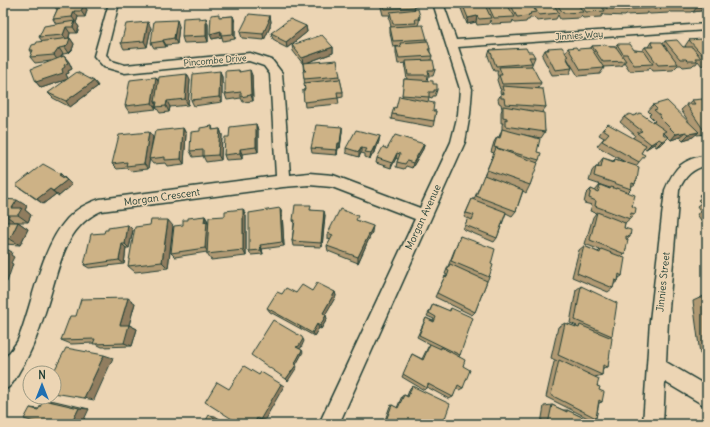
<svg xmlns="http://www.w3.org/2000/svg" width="710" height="427" viewBox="0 0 710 427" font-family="Delius,sans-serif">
<rect width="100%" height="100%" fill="#ecd5b4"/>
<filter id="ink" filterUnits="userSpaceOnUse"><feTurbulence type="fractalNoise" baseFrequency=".025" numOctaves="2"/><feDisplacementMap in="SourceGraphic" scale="8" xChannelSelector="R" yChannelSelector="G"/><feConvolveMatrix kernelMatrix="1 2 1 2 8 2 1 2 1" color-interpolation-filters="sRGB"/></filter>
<g filter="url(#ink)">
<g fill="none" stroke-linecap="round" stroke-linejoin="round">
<g stroke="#1f3d34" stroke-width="3">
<path id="minor" d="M 109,3 L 119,3 L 106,55 L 112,61 L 125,65 L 250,53 L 272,60 L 282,73 L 290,175 L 309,173 L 333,175 L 420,208 L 451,142 L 458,114 L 460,89 L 433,3 L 443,3 L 456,40 L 707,24 L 707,30 L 458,47 L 472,89 L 470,114 L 465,142 L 339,424 L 319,424 L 415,219 L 332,187 L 309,185 L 283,187 L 101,211 C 63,228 59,270 47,306 C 40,328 33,350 20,370 C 15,379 12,387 3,390 C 3,383 1,370 3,363 C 6,355 14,348 18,340 C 33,303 40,249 67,219 C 76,209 87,203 100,199 L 276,176 L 270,74 L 264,66 L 249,61 L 125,73 L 104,67 L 94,56 Z
M 707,155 L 707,165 C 692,169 685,176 679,190 L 668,321 L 666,362 L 707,386 L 707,407 L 665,382 L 663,424 L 643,424 L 650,321 L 665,190 C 675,167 681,160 707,155 Z"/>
</g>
<use href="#minor" fill="#ecd5b4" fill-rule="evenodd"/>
</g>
<path fill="#b09973" stroke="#1f3d34" d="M 55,3 L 86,3 L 85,5 L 84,5 L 87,10 L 85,17 L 78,17 L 76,23 L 79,27 L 77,33 L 70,33 L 69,38 L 70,38 L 74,44 L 72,50 L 69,53 L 63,54 L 60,58 L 64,56 L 69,62 L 72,69 L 68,71 L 69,73 L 66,74 L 68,79 L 41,88 L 36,82 L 51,61 L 35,63 L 30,57 L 32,53 L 30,50 L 36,44 L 42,41 L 39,37 L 56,24 L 53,19 L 57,10 L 54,5 Z
M 382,3 L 413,3 L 415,7 L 414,10 L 420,16 L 419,22 L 418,25 L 427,39 L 427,41 L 430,49 L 430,52 L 432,56 L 431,60 L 435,70 L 433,76 L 428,76 L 427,81 L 423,81 L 433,84 L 437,90 L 435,96 L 433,96 L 432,98 L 429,97 L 428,102 L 433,111 L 436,111 L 433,127 L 391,119 L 392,114 L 402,97 L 404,79 L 407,79 L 405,67 L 406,63 L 398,64 L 396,53 L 396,47 L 399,47 L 399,46 L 393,47 L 390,33 L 390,27 L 391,27 L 389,18 L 390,15 L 383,15 L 381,7 Z
M 460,3 L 484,3 L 485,5 L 486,3 L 506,3 L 508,6 L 509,3 L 707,3 L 707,10 L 693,12 L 692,11 L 691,12 L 671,12 L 670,11 L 669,13 L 650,14 L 647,12 L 646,14 L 626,15 L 625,16 L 604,15 L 603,14 L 601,17 L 583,18 L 581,16 L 580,18 L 560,19 L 558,15 L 556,19 L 537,21 L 534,17 L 533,18 L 530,18 L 529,20 L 527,20 L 526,22 L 515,23 L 513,20 L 512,23 L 492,24 L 490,20 L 489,24 L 477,25 L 476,22 L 467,24 L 460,6 Z
M 233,16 L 235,22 L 235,39 L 223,41 L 222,37 L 212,39 L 210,34 L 220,17 Z
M 270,16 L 271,22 L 270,25 L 270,27 L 264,40 L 242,38 L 240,32 Z
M 200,19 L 208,24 L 208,42 L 184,43 L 182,37 Z
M 179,26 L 177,44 L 166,45 L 166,47 L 154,48 L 151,43 Z
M 306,26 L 307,32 L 287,48 L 279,44 L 278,42 L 273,39 L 271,33 Z
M 151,28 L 147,47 L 124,49 L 121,43 Z
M 704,39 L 707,39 L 707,66 L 702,66 L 698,61 L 696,64 L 694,64 L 692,66 L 683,67 L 681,65 L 678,65 L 673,70 L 653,71 L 650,67 L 648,70 L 630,71 L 624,62 L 621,66 L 603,67 L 604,68 L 600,74 L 578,76 L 567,58 L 567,59 L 572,68 L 569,74 L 552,75 L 542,56 L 545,50 L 547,50 L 548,48 L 565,52 L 568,48 L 578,50 L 591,48 L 592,46 L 615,47 L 617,44 L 634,50 L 642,51 L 645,47 L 648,47 L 651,42 L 663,44 L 665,41 L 683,47 L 686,47 L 685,46 L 689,40 L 702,41 Z
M 292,45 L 333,47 L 333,53 L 306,63 L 340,76 L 340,79 L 343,92 L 343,97 L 338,98 L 339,104 L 305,107 L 303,90 L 305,90 L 303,64 L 293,51 Z
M 490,50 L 528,52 L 535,57 L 531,67 L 541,83 L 538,88 L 546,107 L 542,112 L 545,132 L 541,138 L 524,135 L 537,152 L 539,160 L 537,163 L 530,185 L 526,193 L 523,191 L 516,211 L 512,216 L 506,213 L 497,238 L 494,242 L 463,229 L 468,219 L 464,217 L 472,199 L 474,199 L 494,153 L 491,152 L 494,142 L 497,137 L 499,137 L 502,129 L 502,125 L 503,123 L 501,123 L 501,112 L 502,109 L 501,104 L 499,103 L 498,99 L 501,94 L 500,92 L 501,89 L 500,89 L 497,80 L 498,77 L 497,73 L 498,71 L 494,71 L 488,56 Z
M 239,70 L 239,72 L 252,75 L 253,101 L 243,102 L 241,98 L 227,100 L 225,94 Z
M 220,71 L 222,77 L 222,102 L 194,106 L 191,100 Z
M 156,77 L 158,82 L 190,80 L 188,105 L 170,107 L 169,112 L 160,113 L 156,107 L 156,104 L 156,109 L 129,112 L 125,106 Z
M 94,81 L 98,86 L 70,107 L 53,98 L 48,93 Z
M 692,100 L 705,102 L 707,100 L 707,134 L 697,135 L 696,134 L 693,137 L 683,140 L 680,137 L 671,140 L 664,133 L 663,134 L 663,143 L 656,147 L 654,144 L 646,149 L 644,148 L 641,153 L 639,162 L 636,166 L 637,180 L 635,182 L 635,184 L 631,187 L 631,189 L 628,192 L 635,214 L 625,223 L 624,228 L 630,237 L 627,239 L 625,254 L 622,257 L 622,276 L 619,278 L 618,281 L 614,284 L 613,288 L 608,292 L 572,277 L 579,250 L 584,246 L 598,252 L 600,250 L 585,244 L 593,217 L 596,213 L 590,211 L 592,205 L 584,203 L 586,194 L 591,189 L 595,191 L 600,185 L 609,189 L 610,188 L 589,181 L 592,171 L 596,166 L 598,166 L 599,163 L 603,158 L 613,161 L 615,159 L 625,162 L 597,146 L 604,138 L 599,135 L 603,129 L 633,138 L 635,135 L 620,122 L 624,117 L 633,116 L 654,122 L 655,121 L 649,115 L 651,114 L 648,111 L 653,105 L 689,122 L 681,110 Z
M 256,124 L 258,130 L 258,152 L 242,154 L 242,159 L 226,160 L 224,155 L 229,137 Z
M 212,126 L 213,130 L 220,129 L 222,135 L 221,160 L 206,162 L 203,156 L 193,157 L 190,151 L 200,131 Z
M 342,127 L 342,132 L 340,148 L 338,148 L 337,155 L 312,153 L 311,148 Z
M 183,128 L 186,134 L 184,164 L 168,166 L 166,163 L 153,164 L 149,159 Z
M 153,137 L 148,169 L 130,171 L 127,168 L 117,169 L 112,164 Z
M 379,141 L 375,152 L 374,152 L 370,159 L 365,157 L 365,154 L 361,153 L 359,157 L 346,153 L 346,148 Z
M 424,144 L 423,149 L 412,168 L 406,166 L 404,169 L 396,167 L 397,162 L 398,159 L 396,158 L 391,168 L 376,163 L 377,158 L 387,149 Z
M 61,174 L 72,185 L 59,196 L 56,194 L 43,204 L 16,185 Z
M 707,190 L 707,230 L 697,214 L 701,212 L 697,206 L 701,203 L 698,200 L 701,198 L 699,195 Z
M 3,199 L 27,206 L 25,210 L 31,215 L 28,222 L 15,222 L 18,222 L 28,229 L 20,245 L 3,244 Z
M 311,210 L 325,215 L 322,247 L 293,246 L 292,241 L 294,224 L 293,220 Z
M 282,213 L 284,246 L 262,249 L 263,254 L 251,255 L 249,251 Z
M 205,216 L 208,221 L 208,222 L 209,224 L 246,216 L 246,256 L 211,260 L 207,254 L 207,252 L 175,257 L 171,253 L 183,225 L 188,220 Z
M 358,221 L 372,232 L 358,263 L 328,251 L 327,246 L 331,240 L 328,239 L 328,233 Z
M 128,225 L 133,230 L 129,248 L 126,248 L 124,264 L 89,268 L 84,265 L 104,233 Z
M 173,226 L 168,268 L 135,272 L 128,266 Z
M 460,236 L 491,264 L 489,277 L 487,281 L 475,312 L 472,315 L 435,297 L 445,276 L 447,277 L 447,275 L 445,274 Z
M 581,286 L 612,336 L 609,338 L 608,367 L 603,368 L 602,375 L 595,377 L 602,402 L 599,403 L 596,418 L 590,419 L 546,397 L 554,362 L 557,361 L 551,358 L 558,327 L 565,323 L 575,327 L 577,326 L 570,323 L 576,290 Z
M 312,291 L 335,292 L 336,296 L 325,314 L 327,319 L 321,329 L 319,328 L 314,336 L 270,312 L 267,308 L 282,294 L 296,293 Z
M 704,296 L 707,297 L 707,357 L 700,354 L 693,301 Z
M 135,303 L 129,325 L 137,329 L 132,346 L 102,347 L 94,343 L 71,344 L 61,340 L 76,316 Z
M 433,304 L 449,311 L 451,308 L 460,355 L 459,356 L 463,366 L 463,388 L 459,390 L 456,388 L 453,397 L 449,399 L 427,387 L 424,390 L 402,377 L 412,354 L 422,359 L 428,347 L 430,344 L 417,337 L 426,318 L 433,321 L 434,319 L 427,316 Z
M 412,386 L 443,424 L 385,424 L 384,423 L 390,406 L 392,405 L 397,408 L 402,396 L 404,395 L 407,396 L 410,388 Z
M 44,400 L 55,401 L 89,409 L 38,423 L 30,408 L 39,409 Z
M 552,405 L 563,410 L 567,410 L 597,424 L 541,424 L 544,406 Z"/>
<path fill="#907d5e" stroke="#1f3d34" d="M 77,3 L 81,3 L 83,5 L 81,9 Z
M 84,4 L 87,10 L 85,17 L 81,11 Z
M 707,5 L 707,10 L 693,12 L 698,6 Z
M 74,11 L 78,17 L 76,23 L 79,27 L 77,33 L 73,27 L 75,21 L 72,17 Z
M 233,16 L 235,22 L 235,39 L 233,34 Z
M 270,16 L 271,22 L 270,25 L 270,27 L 264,40 L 263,34 Z
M 477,16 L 476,22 L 467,24 L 468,18 Z
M 206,18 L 208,24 L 208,42 L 206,36 Z
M 177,20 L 179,26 L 177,44 L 174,38 Z
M 148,22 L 151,28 L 147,47 L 144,41 Z
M 306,26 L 307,32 L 287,48 L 286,42 Z
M 66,27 L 70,33 L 68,41 L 63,35 Z
M 221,31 L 221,35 L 222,37 L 212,39 L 210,34 Z
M 70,38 L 74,44 L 72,50 L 69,53 L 65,47 Z
M 163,40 L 166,45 L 166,47 L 163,41 Z
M 333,47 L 333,53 L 303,64 L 302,58 Z
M 59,48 L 63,54 L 58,61 L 54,55 Z
M 64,56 L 69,62 L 72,69 L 68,71 L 69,73 L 66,74 L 68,79 L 41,88 L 36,82 L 64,65 Z
M 250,70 L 252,75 L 253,101 L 251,95 Z
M 220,71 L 222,77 L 222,102 L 219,97 Z
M 187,74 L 190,80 L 188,105 L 185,99 Z
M 156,77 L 159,83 L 155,102 L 156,104 L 156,109 L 152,103 Z
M 94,81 L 98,86 L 70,107 L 66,101 Z
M 167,101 L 170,107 L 169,112 L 166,106 Z
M 256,124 L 258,130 L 258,152 L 256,147 Z
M 342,127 L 342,132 L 340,148 L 340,143 Z
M 183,128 L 186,134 L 184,164 L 181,159 Z
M 220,129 L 222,135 L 221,160 L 218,155 Z
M 149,132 L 153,137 L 148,169 L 144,164 Z
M 686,132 L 680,137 L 671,140 L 676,134 Z
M 699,132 L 693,137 L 683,140 L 689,134 Z
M 380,136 L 379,141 L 375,152 L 375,147 Z
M 668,138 L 663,143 L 656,147 L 662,141 Z
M 659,139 L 654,144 L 646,149 L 651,144 Z
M 338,143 L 338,148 L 337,155 L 337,150 Z
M 424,144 L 423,149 L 412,168 L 413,163 Z
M 374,147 L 374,152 L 370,159 L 371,153 Z
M 361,148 L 361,153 L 359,157 L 359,152 Z
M 240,149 L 242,154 L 242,159 L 240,153 Z
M 397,153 L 396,158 L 391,168 L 392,163 Z
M 61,174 L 66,179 L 65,180 L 59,175 Z
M 67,180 L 72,185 L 59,196 L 53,191 Z
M 50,189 L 56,194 L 43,204 L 37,199 Z
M 17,200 L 27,206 L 25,210 L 31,215 L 28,222 L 18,215 L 12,208 Z
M 280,208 L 282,213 L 284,246 L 282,242 Z
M 243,209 L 246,216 L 246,256 L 243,250 Z
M 324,211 L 325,215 L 322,247 L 321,243 Z
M 5,215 L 15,222 L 12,229 L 3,223 L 3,219 Z
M 205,216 L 210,226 L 208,252 L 205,248 Z
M 168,220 L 173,226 L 168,268 L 162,262 Z
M 18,222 L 28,229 L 20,245 L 10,239 Z
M 128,225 L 133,230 L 129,248 L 125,244 Z
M 373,226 L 372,232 L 358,263 L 358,257 Z
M 122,244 L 126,248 L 124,264 L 119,260 Z
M 260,245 L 262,249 L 263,254 L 261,250 Z
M 5,248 L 12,252 L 11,255 L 14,257 L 11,263 L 13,264 L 7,282 L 3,280 L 4,261 L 3,253 Z
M 335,292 L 336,296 L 324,317 L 323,313 Z
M 128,298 L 135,303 L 129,325 L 137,329 L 132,346 L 124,343 L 120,325 Z
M 326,315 L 327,319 L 321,329 L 320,326 Z
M 317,324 L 319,328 L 314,336 L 312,333 Z
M 303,339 L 304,341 L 301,348 L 298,349 L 296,347 Z
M 302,350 L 303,352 L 296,365 L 295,363 Z
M 104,355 L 113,358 L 94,400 L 84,398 Z
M 296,365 L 297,367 L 288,381 L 286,379 Z
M 281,384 L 284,386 L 264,421 L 260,420 L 258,424 L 254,424 L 257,418 Z
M 79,408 L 89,409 L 82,424 L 71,424 Z
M 209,415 L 215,416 L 228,424 L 224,424 Z"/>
<path fill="#cdb286" stroke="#1f3d34" d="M 55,3 L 77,3 L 54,5 Z
M 382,3 L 413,3 L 415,7 L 384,9 Z
M 462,3 L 484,3 L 491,18 L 479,19 L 477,16 L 468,18 Z
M 487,3 L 506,3 L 515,17 L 494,18 Z
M 510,3 L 531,3 L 536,12 L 530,13 L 531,14 L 528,15 L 529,16 L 517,17 Z
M 532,3 L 553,3 L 559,13 L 539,15 Z
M 556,3 L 577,3 L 583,12 L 563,13 Z
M 580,3 L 599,3 L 605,11 L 586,12 Z
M 603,3 L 623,3 L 629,10 L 607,9 Z
M 625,3 L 646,3 L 650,8 L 630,9 Z
M 649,3 L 669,3 L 673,7 L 654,9 Z
M 672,3 L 692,3 L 695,6 L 675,7 Z
M 695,3 L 707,3 L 707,5 L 698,6 Z
M 84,4 L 81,11 L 74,11 L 72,17 L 53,19 L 58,8 Z
M 418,9 L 420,16 L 418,17 L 419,19 L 415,19 L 416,23 L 393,24 L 390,12 Z
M 219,14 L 219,17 L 233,16 L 233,34 L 221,35 L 221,31 L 210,34 L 211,15 Z
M 249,14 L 270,16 L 268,21 L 269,21 L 263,34 L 240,32 Z
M 199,17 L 199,19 L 206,18 L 206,36 L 182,37 L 183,18 Z
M 290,19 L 306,26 L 286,42 L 278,38 L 279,37 L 271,33 Z
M 177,20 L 174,38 L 163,40 L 163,41 L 151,43 L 154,21 Z
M 75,21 L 73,27 L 66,27 L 63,35 L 39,37 L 44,26 Z
M 148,22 L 144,41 L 121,43 L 126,24 Z
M 423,25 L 427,39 L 393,41 L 390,27 Z
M 322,35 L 333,47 L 302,58 L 292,45 Z
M 70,38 L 68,44 L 65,47 L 59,48 L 54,55 L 30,57 L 33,50 L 30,50 L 32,45 L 36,44 L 37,42 Z
M 701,39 L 703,41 L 706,41 L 704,39 L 707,39 L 707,60 L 689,40 Z
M 677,40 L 683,47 L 692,47 L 701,58 L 695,58 L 697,61 L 688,61 L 686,59 L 680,59 L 665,41 Z
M 428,41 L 430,49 L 428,49 L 432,56 L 399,58 L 396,47 L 401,47 L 400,43 Z
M 651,42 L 662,42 L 678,64 L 658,65 L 645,47 L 654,47 Z
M 617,44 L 630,44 L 634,50 L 644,51 L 653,64 L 634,65 L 627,54 L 623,54 Z
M 607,45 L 610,47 L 616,47 L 626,61 L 603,62 L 592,46 Z
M 562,47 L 568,57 L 566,57 L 572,68 L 555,70 L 545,50 L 549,50 L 548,48 Z
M 576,47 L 578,50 L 578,49 L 591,48 L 604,68 L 581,70 L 568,48 Z
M 526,48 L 528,52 L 532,52 L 535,57 L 529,57 L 532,63 L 496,66 L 490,50 Z
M 64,56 L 68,63 L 64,65 L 65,67 L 62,69 L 63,73 L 36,82 L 31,69 Z
M 337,60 L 340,76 L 304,79 L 303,71 L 306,71 L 304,69 L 303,63 Z
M 433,60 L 435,70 L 428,70 L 429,75 L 408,75 L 406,61 Z
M 532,66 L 541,83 L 502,84 L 499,75 L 502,75 L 499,67 Z
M 239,70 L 239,72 L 250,70 L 251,95 L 241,97 L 241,92 L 225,94 L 225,71 Z
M 220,71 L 219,97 L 191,100 L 193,74 Z
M 77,72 L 94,81 L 66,101 L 48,93 Z
M 187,74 L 185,99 L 167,101 L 166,106 L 156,107 L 157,102 L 155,102 L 159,77 Z
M 156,77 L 152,103 L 125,106 L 130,80 Z
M 340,79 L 343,92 L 337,92 L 338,98 L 304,102 L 303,90 L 305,90 L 304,83 Z
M 404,79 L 433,81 L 433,84 L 437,84 L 437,90 L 434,90 L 434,92 L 429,92 L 429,97 L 402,95 Z
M 502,86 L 543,89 L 546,107 L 505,104 L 504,98 L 501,98 L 501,93 L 504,94 Z
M 399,96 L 434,103 L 433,111 L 436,111 L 434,121 L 392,114 L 394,107 L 396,108 Z
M 703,99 L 707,104 L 707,129 L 703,129 L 686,104 L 695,104 L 692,100 Z
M 667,101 L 699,132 L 689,134 L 686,132 L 676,134 L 659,117 L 661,116 L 654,110 L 657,109 L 653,105 Z
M 503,106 L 544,113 L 545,132 L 505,126 L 505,119 L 507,120 L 507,118 L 503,117 Z
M 640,113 L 666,131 L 662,133 L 668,138 L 662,141 L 659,139 L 651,144 L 637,133 L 642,131 L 624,117 L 630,114 L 633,116 Z
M 256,124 L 256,147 L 240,149 L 240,153 L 224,155 L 225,137 L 229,137 L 230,127 Z
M 608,124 L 646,145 L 641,153 L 645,155 L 639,162 L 602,141 L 609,133 L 603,129 Z
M 316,125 L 342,127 L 340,143 L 338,143 L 337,150 L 311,148 Z
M 212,126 L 212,130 L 220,129 L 218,155 L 203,156 L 203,150 L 190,151 L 191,132 L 200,131 L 200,128 Z
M 183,128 L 181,159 L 165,160 L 165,157 L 149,159 L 155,131 Z
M 502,129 L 540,139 L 537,152 L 541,153 L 539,160 L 494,147 L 497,137 L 500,138 Z
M 356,130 L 380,136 L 375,147 L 374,147 L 371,153 L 365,152 L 367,149 L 361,148 L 359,152 L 346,148 Z
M 149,132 L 144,164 L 126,166 L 127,162 L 112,164 L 119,135 Z
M 395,135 L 424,144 L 413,163 L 407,161 L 405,164 L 397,162 L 400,154 L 397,153 L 392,163 L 377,158 L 383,147 L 387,149 Z
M 496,148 L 538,163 L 530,185 L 487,170 Z
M 603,158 L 614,162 L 615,159 L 639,167 L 637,180 L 636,180 L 635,184 L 632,183 L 631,189 L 594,176 L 596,166 L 601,167 Z
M 43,164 L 61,174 L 59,175 L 67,180 L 53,191 L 50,189 L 37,199 L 16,185 Z
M 484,175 L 523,190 L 516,211 L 476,196 Z
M 600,185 L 610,189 L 611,187 L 616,189 L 616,188 L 635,195 L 632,206 L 636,208 L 635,214 L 631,213 L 630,219 L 595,206 L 596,201 L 589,198 L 591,189 L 598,192 Z
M 3,199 L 17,200 L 12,208 L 22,208 L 18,215 L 5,215 L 3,219 Z
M 472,199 L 506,212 L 497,238 L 465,225 L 468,218 L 472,220 L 474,215 L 466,213 Z
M 295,205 L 311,205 L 310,210 L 324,211 L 321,243 L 292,241 L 295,220 L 293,220 Z
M 280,208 L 282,242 L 260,245 L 261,250 L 249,251 L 249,213 Z
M 243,209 L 243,250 L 207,254 L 209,217 L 225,216 L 225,211 Z
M 340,209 L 358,216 L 356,220 L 373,226 L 358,257 L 327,246 L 333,235 L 328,233 Z
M 597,212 L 625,223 L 624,228 L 631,230 L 630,237 L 626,236 L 626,239 L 628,240 L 625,254 L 590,240 Z
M 205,216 L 204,222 L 207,221 L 205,248 L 171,253 L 174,226 L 183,225 L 183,220 L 188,220 L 188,218 Z
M 151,220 L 168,220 L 162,262 L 128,266 L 135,227 L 150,225 Z
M 3,222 L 18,222 L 10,239 L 3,238 Z
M 128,225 L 125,244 L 122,244 L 119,260 L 84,265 L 91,234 L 104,233 L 105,230 L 108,230 L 108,228 Z
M 460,236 L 495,249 L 491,264 L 493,265 L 489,277 L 451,261 Z
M 584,246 L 600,253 L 601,249 L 625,258 L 622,276 L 619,274 L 618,281 L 615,280 L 613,288 L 577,273 Z
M 3,253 L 7,253 L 4,261 L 6,261 L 3,268 Z
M 450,264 L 487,281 L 475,312 L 437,293 L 445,276 L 447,277 L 449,271 L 447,270 Z
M 317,283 L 335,292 L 323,313 L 326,315 L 320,326 L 317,324 L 312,333 L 267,308 L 277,292 L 282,294 L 286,288 L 296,293 L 302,285 L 312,291 Z
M 581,286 L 617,303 L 612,336 L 575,320 Z
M 704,296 L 707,297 L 707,313 Z
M 128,298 L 120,325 L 129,325 L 124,343 L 93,344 L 95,339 L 61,340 L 70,316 L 76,316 L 81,299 Z
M 433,304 L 450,311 L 451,308 L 473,318 L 460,355 L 419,335 L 426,318 L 434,322 L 436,317 L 429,313 Z
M 273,320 L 302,337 L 303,339 L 299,346 L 296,347 L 302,350 L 295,363 L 296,365 L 286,379 L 251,355 Z
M 565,323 L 579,328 L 580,325 L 612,338 L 608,367 L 603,365 L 602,375 L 558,355 Z
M 430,344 L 441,349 L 441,347 L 465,360 L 463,366 L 470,370 L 463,388 L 458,385 L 453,397 L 428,384 L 427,388 L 403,374 L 412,354 L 423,360 Z
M 66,348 L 104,355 L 84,398 L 54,393 L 54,373 L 53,373 Z
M 559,360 L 599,379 L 597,386 L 600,387 L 599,390 L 604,392 L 602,402 L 599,400 L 596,418 L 551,395 Z
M 244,366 L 259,375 L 261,372 L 281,384 L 260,420 L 257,418 L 254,424 L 240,424 L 205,402 L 217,382 L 229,389 Z
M 412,386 L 450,404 L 443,424 L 387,424 L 385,423 L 392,405 L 398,408 L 404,395 L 408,397 Z
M 44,400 L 79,408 L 71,424 L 37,424 L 38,423 L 24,419 L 30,408 L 38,410 Z
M 552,405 L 567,412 L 567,410 L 597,424 L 548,424 Z
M 209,415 L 224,424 L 204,424 Z"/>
</g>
<g text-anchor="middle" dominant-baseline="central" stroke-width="3" stroke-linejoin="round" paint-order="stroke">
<g font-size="9" fill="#1f3d34" stroke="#ecd5b4">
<text transform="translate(579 35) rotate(-4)">Jinnies Way</text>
<text transform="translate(215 60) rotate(-5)">Pincombe Drive</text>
</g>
<g font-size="10" fill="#1f3d34" stroke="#ecd5b4">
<text transform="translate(162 197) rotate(-8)">Morgan Crescent</text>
<text transform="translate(423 217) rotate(-65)">Morgan Avenue</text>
<text transform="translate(663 282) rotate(-84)">Jinnies Street</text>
</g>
</g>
<rect width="710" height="427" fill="none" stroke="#ecd5b4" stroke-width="16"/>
<rect x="8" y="8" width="694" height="411" fill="none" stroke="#1f3d34" stroke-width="1.5" filter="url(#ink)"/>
<g transform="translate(42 385)"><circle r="19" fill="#ecd5b4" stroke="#9a9881"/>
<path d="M0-3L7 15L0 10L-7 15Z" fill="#1f6fb2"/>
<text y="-6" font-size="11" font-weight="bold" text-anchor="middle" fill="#1f3d34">N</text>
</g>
</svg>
